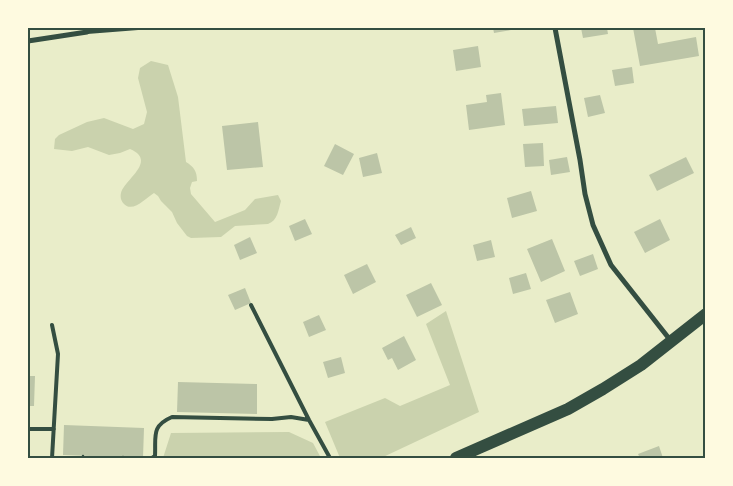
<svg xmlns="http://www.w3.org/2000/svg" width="733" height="486" viewBox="0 0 733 486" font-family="'Roboto Condensed',sans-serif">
<rect width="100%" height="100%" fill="#e9edc9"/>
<path fill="#cad2ad" d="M 151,61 L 168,65 L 178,97 L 186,162 C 194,167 197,171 197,181 L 192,182 L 190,188 L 191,194 L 215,222 L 245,210 L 255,199 L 278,195 L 281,201 C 278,211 278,220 268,224 L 235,226 L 221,237 L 191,238 L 187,236 L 177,223 L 172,212 L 161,201 L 158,196 L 154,193 C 146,198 133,213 124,204 C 121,201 120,197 121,193 C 124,180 158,161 130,149 L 120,153 L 109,155 L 88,147 L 72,151 L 54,149 L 55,139 L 59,135 L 87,122 L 104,118 L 133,129 L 144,124 L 147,112 L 138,78 L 140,68 Z
M 446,311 L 479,412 L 381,458 L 340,458 L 325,422 L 385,398 L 400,406 L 450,385 L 426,324 Z
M 289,432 L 313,443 L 321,458 L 163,458 L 171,433 Z"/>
<path fill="#bcc5a7" d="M 493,28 L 510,28 L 511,30 L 494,33 Z
M 581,28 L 607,28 L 608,34 L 583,38 Z
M 633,28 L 655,28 L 658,44 L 696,37 L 699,56 L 640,66 Z
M 478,46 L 481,67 L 456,71 L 453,50 Z
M 632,67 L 634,83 L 615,86 L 612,70 Z
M 501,93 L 505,125 L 469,130 L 466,105 L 487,102 L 486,95 Z
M 600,95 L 605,113 L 588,117 L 584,98 Z
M 556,106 L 558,123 L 524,126 L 522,109 Z
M 258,122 L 263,167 L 227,170 L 222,126 Z
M 543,143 L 544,166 L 525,167 L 523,144 Z
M 335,144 L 354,154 L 343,175 L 324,166 Z
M 377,153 L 382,173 L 363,177 L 359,158 Z
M 567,157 L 570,172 L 551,175 L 549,160 Z
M 686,157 L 694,173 L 657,191 L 649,175 Z
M 531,191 L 537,211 L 512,218 L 507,198 Z
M 305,219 L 312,234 L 295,241 L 289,226 Z
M 660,219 L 670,240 L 645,253 L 634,232 Z
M 411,227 L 416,238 L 401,245 L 395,235 Z
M 250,237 L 257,253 L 240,260 L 234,245 Z
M 552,239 L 565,271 L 541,282 L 527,249 Z
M 491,240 L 495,257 L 477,261 L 473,245 Z
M 593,254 L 598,269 L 580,276 L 574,261 Z
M 367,264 L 376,282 L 353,294 L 344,275 Z
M 526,273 L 531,289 L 513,294 L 509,278 Z
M 431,283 L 442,305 L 417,317 L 406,295 Z
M 245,288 L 251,303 L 235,310 L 228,295 Z
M 570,292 L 578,314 L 555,323 L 546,300 Z
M 319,315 L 326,330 L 309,337 L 303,322 Z
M 404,336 L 416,360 L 398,370 L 392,358 L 388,360 L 382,348 Z
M 341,357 L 345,373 L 328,378 L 323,362 Z
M 28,376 L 35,376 L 34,406 L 28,406 Z
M 178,382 L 257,384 L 257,414 L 177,412 Z
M 64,425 L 144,428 L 143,458 L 63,455 Z
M 659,446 L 663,458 L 640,458 L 638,454 Z"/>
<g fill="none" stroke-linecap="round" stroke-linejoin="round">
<path stroke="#344e41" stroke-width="2.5" d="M 83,458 L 83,456
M 123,458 L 123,457"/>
<path stroke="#344e41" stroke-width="4" d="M 87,32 L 138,28
M 251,305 L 309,420 L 330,458
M 28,429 L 54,429
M 52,458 L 58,354 L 52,325
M 152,458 L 155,456 C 156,436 151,426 172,417 L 272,419 L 291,417 L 309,420"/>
<path stroke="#344e41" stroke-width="5" d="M 555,28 L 580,160 L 585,194 L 593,225 L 611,265 L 671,341
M 28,41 L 87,32 L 86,28"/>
<path stroke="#344e41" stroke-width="12" d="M 456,458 L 568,409 L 603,389 L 641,365 L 706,314"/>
</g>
<rect width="733" height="486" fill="none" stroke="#fefae0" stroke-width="58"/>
<rect x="29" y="29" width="675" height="428" fill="none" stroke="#344e41" stroke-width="2"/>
</svg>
